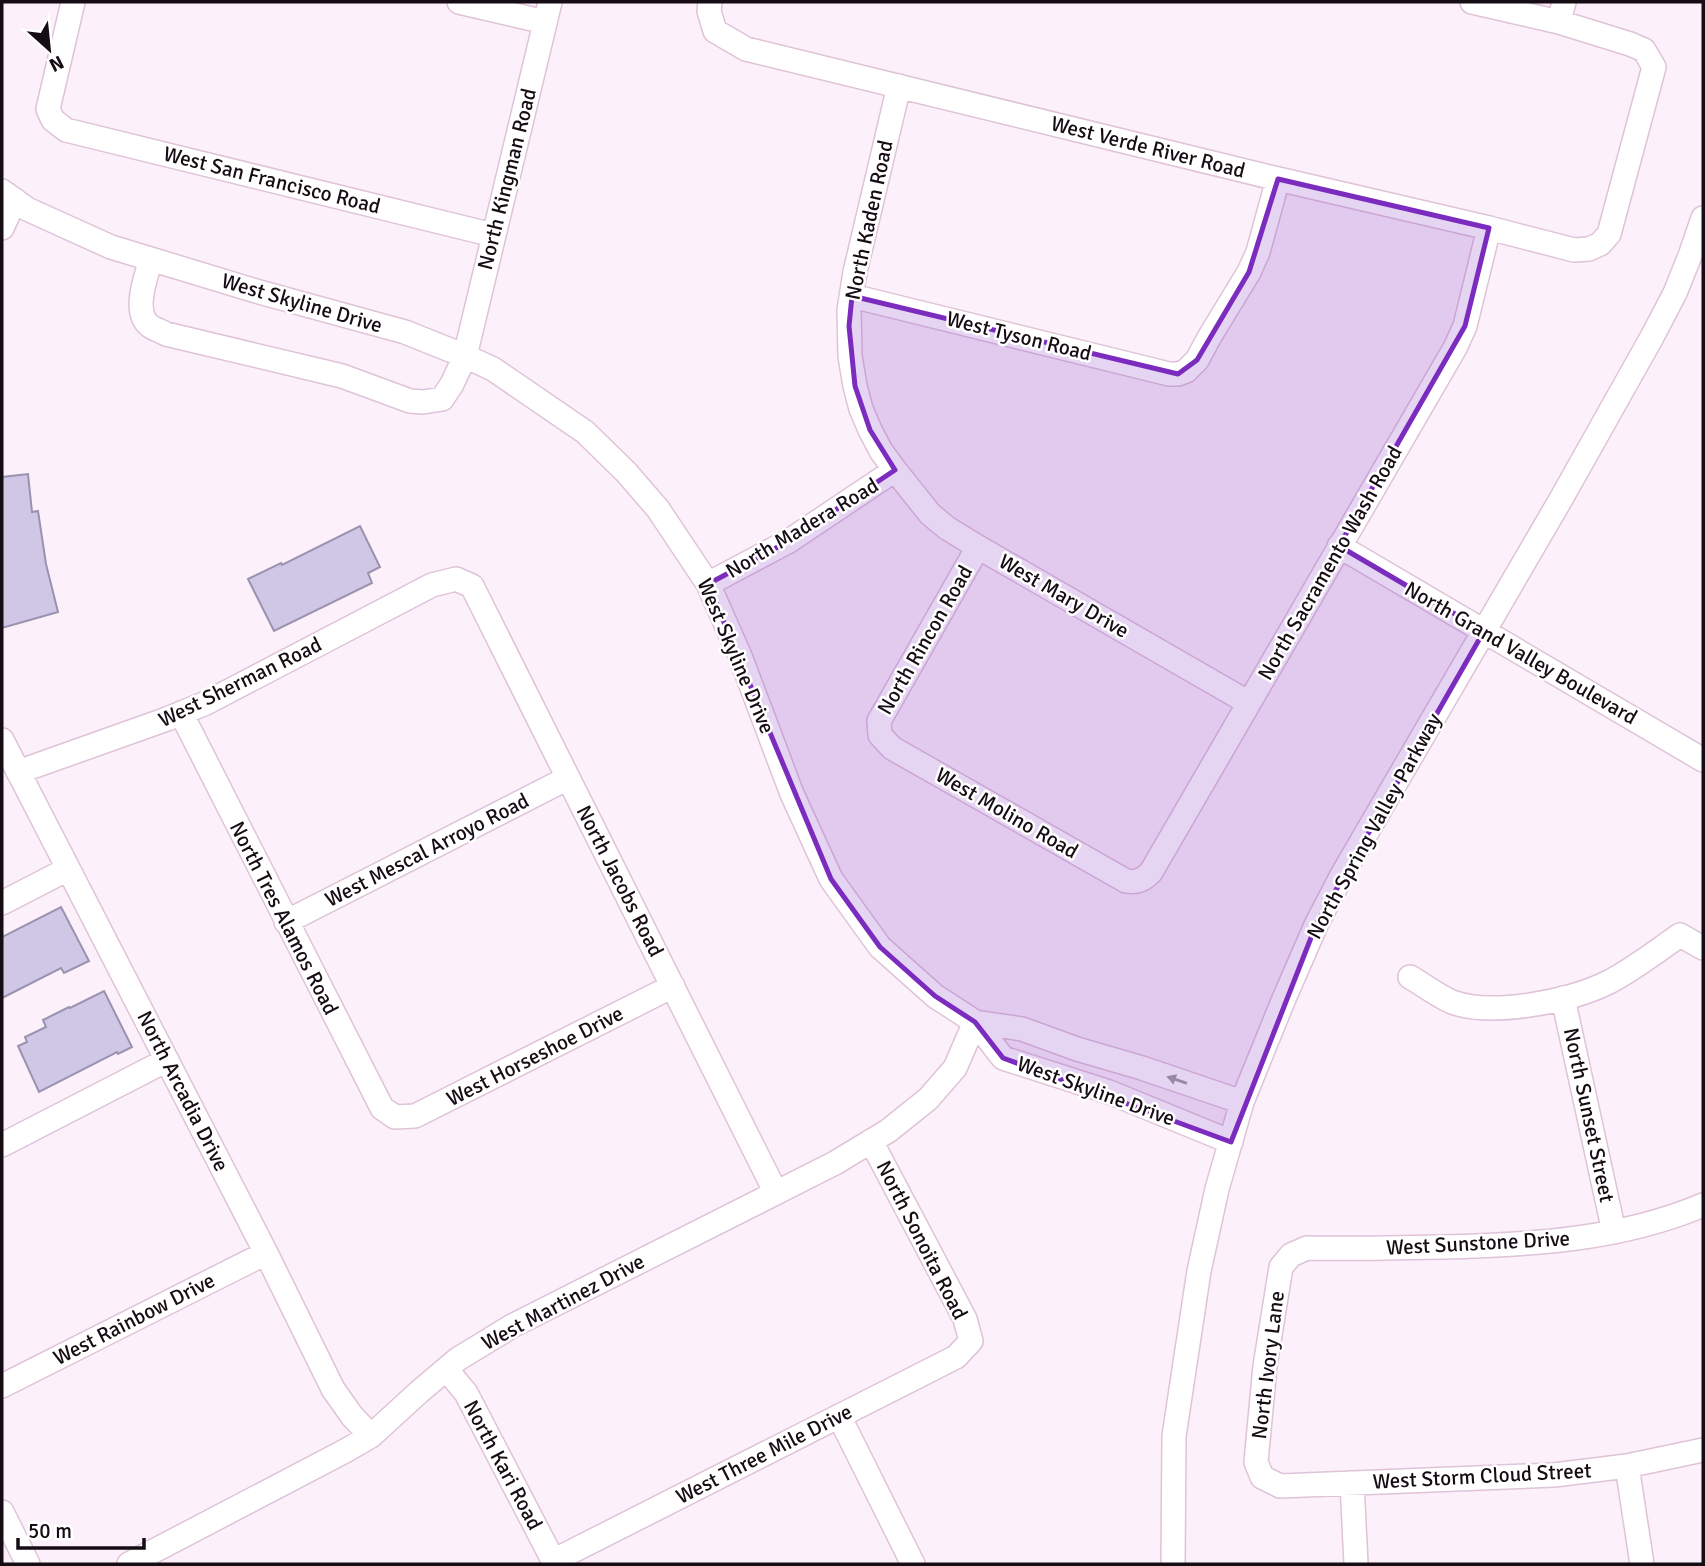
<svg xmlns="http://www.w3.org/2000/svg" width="1705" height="1566" viewBox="0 0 1705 1566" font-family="Signika,sans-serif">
<rect width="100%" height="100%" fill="#fcf1fa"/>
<path fill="#d0c7e6" stroke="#9a92af" stroke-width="2" d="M 28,474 L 32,512 L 38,511 L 46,564 L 58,612 L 2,628 L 2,477 Z
M 360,526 L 380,567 L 368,573 L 372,583 L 274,631 L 248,579 L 281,563 L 282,565 Z
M 61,907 L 89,961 L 64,973 L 61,968 L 2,998 L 2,937 Z
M 104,991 L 132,1047 L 118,1054 L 117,1052 L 39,1092 L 18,1046 L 27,1042 L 25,1037 L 46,1027 L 43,1020 L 69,1007 L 70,1008 Z"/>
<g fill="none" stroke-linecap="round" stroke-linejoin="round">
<g stroke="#dfc3d9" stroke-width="26">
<path id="minor" d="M 73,2 L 48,109 L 53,120 L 66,130 L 493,235
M 459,2 L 545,22
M 710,2 L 709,11 L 715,31 L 746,49 L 1278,179 L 1489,228 L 1574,250 L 1589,249 L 1600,244 L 1609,234 L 1654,67 L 1644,50 L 1630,44 L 1559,22 L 1472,2
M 1559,22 L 1564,2
M 899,86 L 855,272 L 849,310 L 850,356 L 855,386 L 861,409 L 870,430 L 881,451 L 895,470 L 930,514 L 947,528 L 978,547 L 1249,703
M 2,191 L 27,209 L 111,247 L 256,291 L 405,332 L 465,356 L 493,369 L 585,432 L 626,472 L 658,509 L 708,584 L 740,656 L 792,794 L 831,879 L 880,947 L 935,996 L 975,1022 L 1003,1058 L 1109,1092 L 1231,1142
M 2,228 L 15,200
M 151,259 C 146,277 132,312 150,326 C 154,329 161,331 166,334 L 342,376 L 410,401 L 423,402 L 442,399 L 452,384 L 465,356 L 550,2
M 852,296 L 1169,374 L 1178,374 L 1186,371 L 1197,360 L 1210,336 L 1249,272 L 1258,252 L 1278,179
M 1339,546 L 1703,760
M 978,547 L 879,721 L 880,735 L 892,748 L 1126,881 C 1137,883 1143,880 1151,872 L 1455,348 L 1465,326 L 1489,228
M 708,584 L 789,541 L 895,470
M 181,713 L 382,1108 L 395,1117 L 415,1116 L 673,986
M 2,740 L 266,1253 L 333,1389 L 352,1416 L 371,1436
M 18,772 L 167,719 L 206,703 L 432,585 L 456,579 L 472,586 L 775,1191
M 2,903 L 68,869
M 286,922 L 568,778
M 1410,977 C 1424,985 1438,996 1452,1002 C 1492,1017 1571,1001 1609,982 C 1634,969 1657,951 1680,935 L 1703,948
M 1563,998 L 1614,1232
M 975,1022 L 1022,1029 L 1077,1049 L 1142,1068 L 1242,1102
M 2,1145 L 167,1060
M 1703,1205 C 1620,1240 1530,1245 1441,1247 C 1396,1248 1351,1249 1307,1248 L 1291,1255 L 1281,1267 L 1265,1366 L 1256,1462 L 1262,1477 L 1280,1486 L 1554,1475 L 1627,1466 L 1703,1450
M 446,1369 L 466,1393 L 555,1564
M 2,1386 L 266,1253
M 839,1416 L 913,1564
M 1627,1466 L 1642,1564
M 1352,1483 L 1356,1564
M 2,1512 L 28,1564
M 553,1561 L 956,1357 L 971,1341 L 965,1319 L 871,1141
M 129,1564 L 345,1451 L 371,1436 L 419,1392 L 458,1359 L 512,1326 L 835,1163 L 888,1131 L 928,1099 L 955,1068 L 975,1022
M 1173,1564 L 1174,1436 L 1199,1271 L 1217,1189 L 1242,1102 L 1283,1001 L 1316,925 L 1342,875 L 1561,499 L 1652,337 L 1675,293 L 1691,253 L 1703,218"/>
</g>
<use href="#minor" stroke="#fff" stroke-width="23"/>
</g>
<defs><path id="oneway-solid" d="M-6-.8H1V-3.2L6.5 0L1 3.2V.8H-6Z" transform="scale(1.75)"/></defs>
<use fill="#a29ea1" href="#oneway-solid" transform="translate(1177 1080) rotate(-161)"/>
<path fill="#7b2cbf" fill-opacity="0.2" stroke="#7b2cbf" stroke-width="5" stroke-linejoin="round" d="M 1278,179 L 1489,228 L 1465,326 L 1339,546 L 1484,631 L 1316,925 L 1231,1142 L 1003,1058 L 975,1022 L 935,996 L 880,947 L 831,879 L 708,584 L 789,541 L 895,470 L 870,430 L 855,386 L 849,326 L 852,296 L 1178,374 L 1197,360 L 1249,272 Z"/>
<g text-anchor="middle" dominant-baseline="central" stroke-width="5" stroke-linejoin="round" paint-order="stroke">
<g font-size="21" fill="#160d14" stroke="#fff">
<text transform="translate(1148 147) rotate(14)">West Verde River Road</text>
<text transform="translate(507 179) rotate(-76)">North Kingman Road</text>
<text transform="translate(272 180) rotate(14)">West San Francisco Road</text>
<text transform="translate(869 220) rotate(-78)">North Kaden Road</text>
<text transform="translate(302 303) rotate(16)">West Skyline Drive</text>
<text transform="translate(1019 336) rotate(14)">West Tyson Road</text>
<text transform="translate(802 528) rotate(-31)">North Madera Road</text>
<text transform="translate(1330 563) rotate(-60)">North Sacramento Wash Road</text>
<text transform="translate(1064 596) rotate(30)">West Mary Drive</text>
<text transform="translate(925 640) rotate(-60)">North Rincon Road</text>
<text transform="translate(1521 653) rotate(30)">North Grand Valley Boulevard</text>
<text transform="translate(736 656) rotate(67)">West Skyline Drive</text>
<text transform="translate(240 682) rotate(-26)">West Sherman Road</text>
<text transform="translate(1007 813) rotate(30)">West Molino Road</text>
<text transform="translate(1374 826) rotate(-61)">North Spring Valley Parkway</text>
<text transform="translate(427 850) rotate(-27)">West Mescal Arroyo Road</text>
<text transform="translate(620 881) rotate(63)">North Jacobs Road</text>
<text transform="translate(284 918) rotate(63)">North Tres Alamos Road</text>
<text transform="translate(535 1056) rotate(-27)">West Horseshoe Drive</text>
<text transform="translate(183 1091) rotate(63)">North Arcadia Drive</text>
<text transform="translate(1096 1091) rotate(20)">West Skyline Drive</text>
<text transform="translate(1589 1115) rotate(78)">North Sunset Street</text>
<text transform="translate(922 1240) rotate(63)">North Sonoita Road</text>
<text transform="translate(1478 1243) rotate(-3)">West Sunstone Drive</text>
<text transform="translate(563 1302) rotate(-28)">West Martinez Drive</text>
<text transform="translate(134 1319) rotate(-27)">West Rainbow Drive</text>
<text transform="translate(1268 1365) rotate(-83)">North Ivory Lane</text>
<text transform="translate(764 1454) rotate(-27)">West Three Mile Drive</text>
<text transform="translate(503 1465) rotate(62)">North Kari Road</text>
<text transform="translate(1482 1476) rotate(-3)">West Storm Cloud Street</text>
</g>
</g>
<rect width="1705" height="1566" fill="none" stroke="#160d14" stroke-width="7"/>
<g transform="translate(49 49) rotate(153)" stroke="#ffffff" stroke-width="5" paint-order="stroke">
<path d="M0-5L12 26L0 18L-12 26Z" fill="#160d14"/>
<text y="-10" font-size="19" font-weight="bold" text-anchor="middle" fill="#160d14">N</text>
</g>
<path d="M18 1538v10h126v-10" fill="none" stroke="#160d14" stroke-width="3.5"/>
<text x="28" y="1538" font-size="21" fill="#160d14" stroke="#ffffff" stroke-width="5" paint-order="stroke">50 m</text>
</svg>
